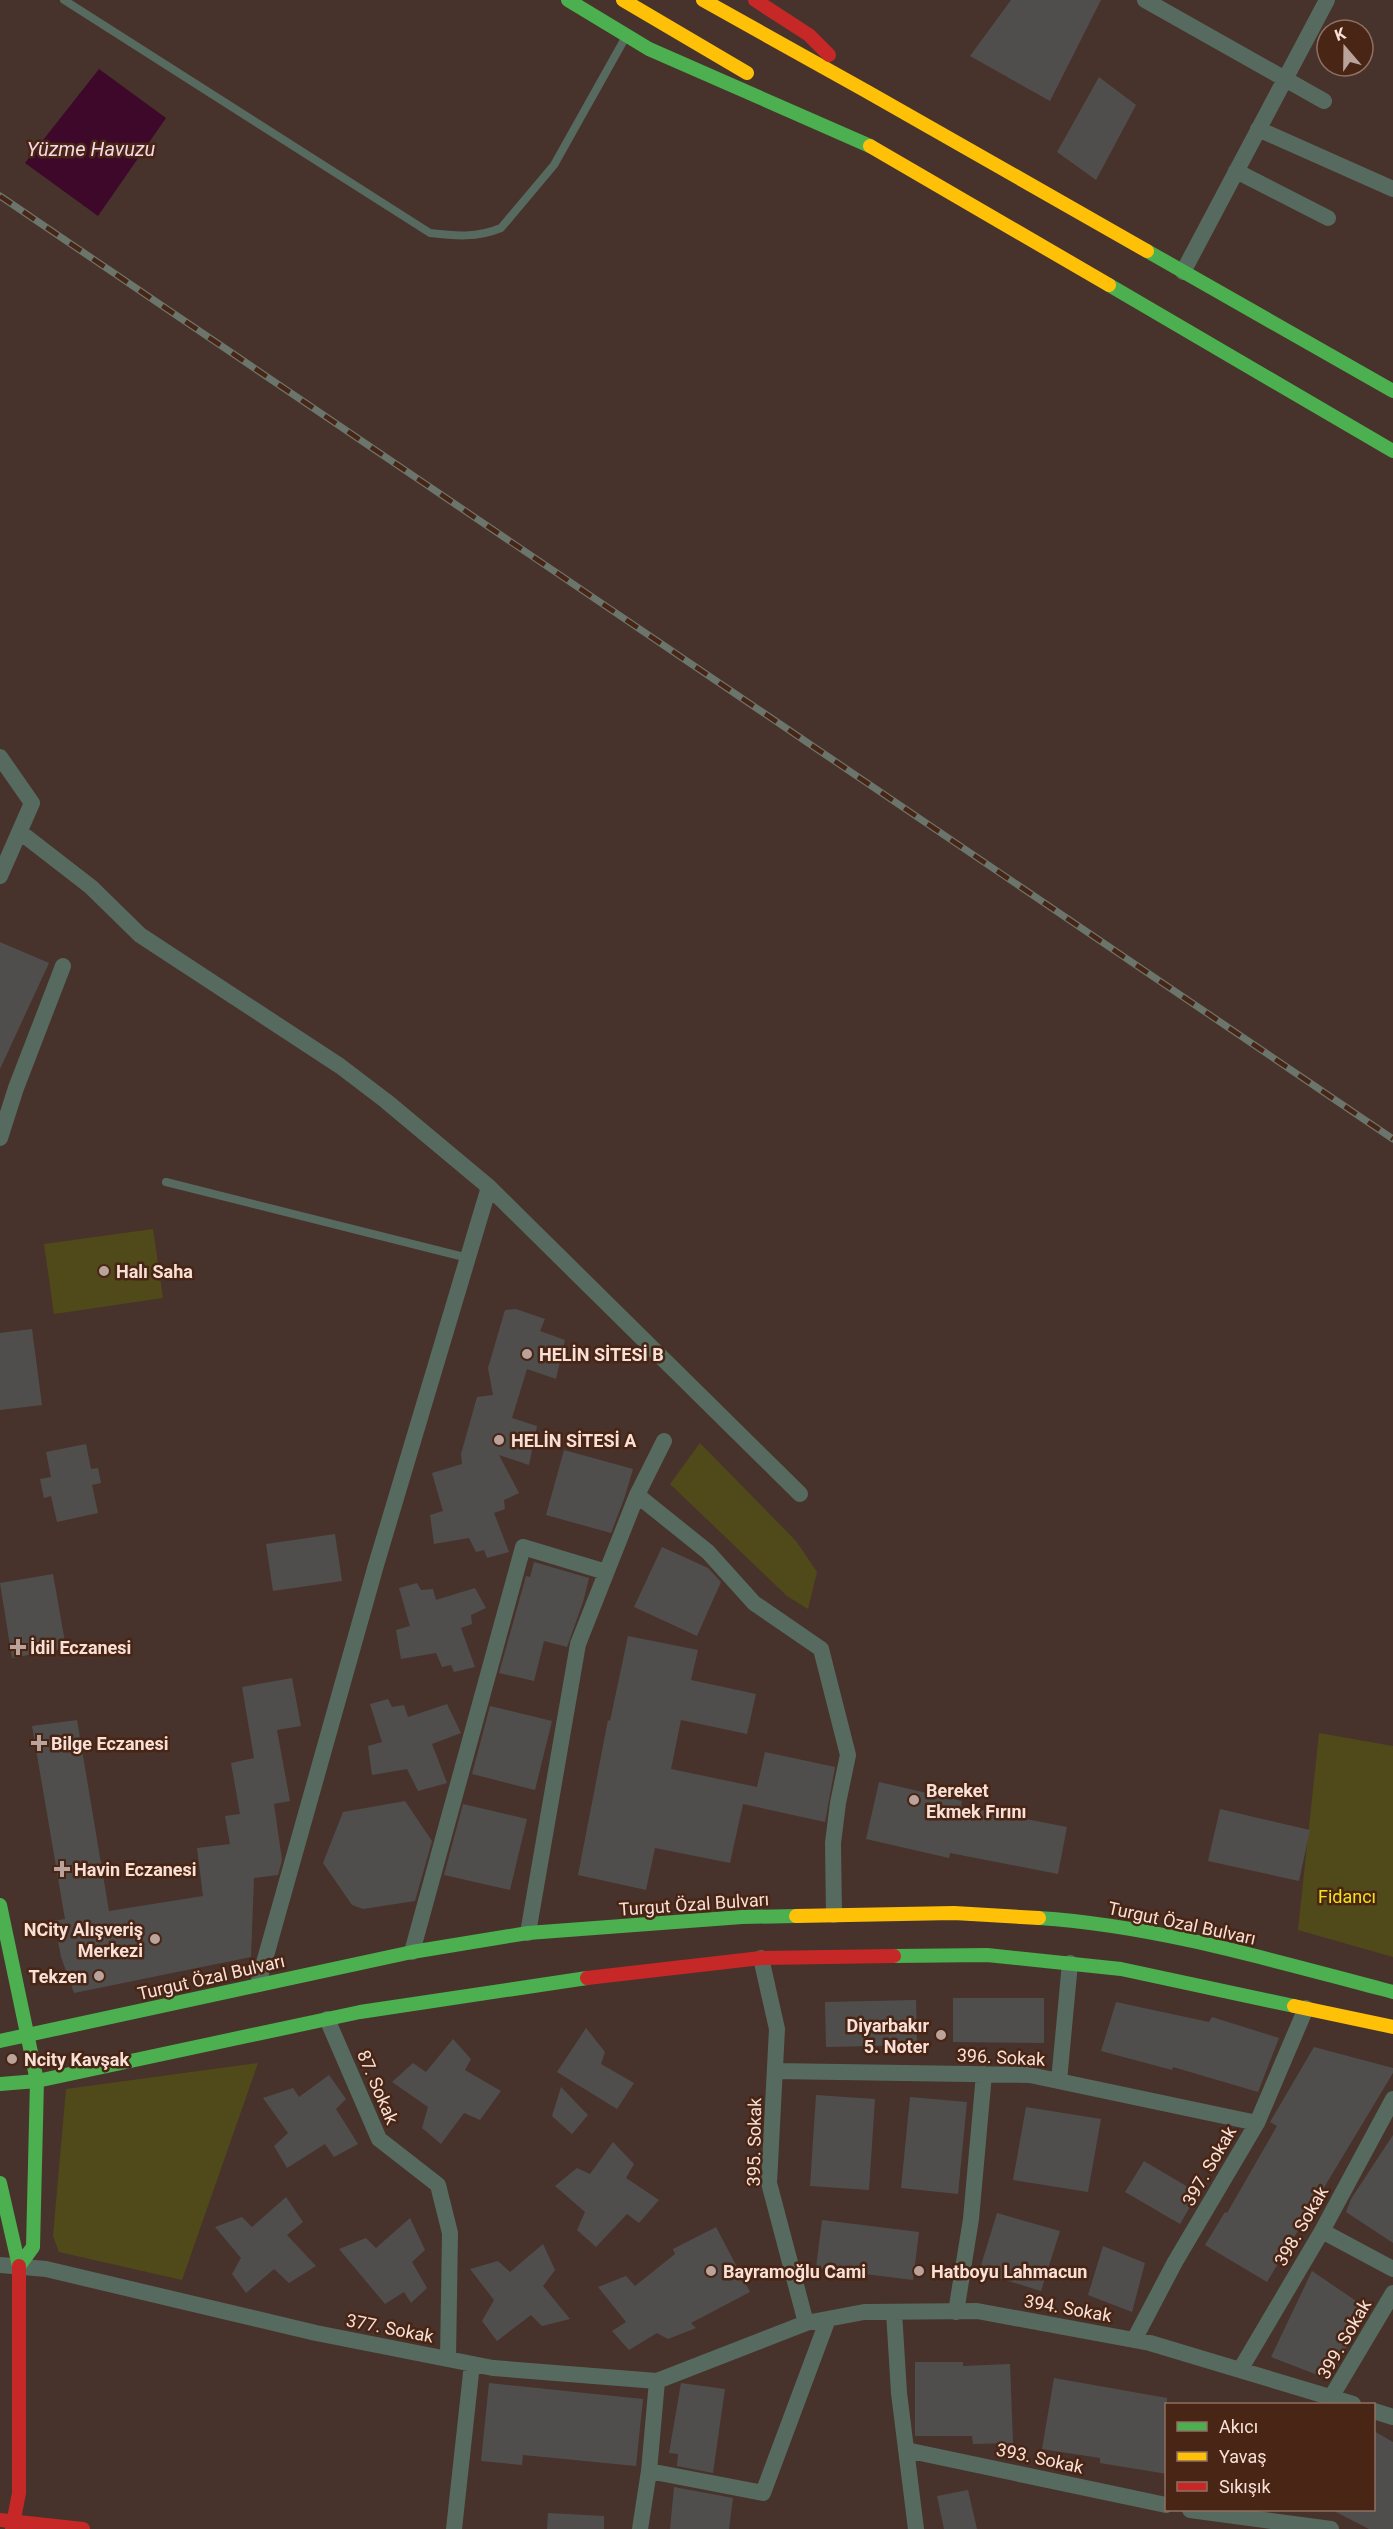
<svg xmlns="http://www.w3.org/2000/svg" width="1393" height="2529" viewBox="0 0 1393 2529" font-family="Roboto,sans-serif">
<rect width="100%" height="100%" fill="#47332b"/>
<path fill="#504a1a" d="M 153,1229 L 163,1298 L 54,1314 L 44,1244 Z
M 700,1443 L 796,1541 L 817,1572 L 808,1609 L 787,1596 L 670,1484 Z
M 1319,1733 L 1393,1746 L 1393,1957 L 1298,1930 Z
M 258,2063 L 182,2280 L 59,2252 L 53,2236 L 66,2089 Z"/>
<path fill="#3e082a" d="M 99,69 L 166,118 L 98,216 L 25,163 Z"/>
<path fill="#504e4d" d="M 1011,0 L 1101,0 L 1050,101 L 970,56 Z
M 1099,77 L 1136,105 L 1096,180 L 1057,152 Z
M 0,942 L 49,963 L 0,1069 Z
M 516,1309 L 545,1319 L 540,1331 L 565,1340 L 556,1379 L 527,1369 L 512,1418 L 537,1426 L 529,1465 L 499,1455 L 519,1493 L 504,1500 L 505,1509 L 494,1513 L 509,1552 L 487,1558 L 484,1550 L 476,1552 L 469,1538 L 434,1544 L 430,1515 L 443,1511 L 432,1473 L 462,1464 L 461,1454 L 477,1397 L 493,1395 L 488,1368 L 505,1310 Z
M 32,1329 L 42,1405 L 0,1410 L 0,1333 Z
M 86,1444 L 91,1469 L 98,1468 L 101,1483 L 92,1485 L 98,1513 L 57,1522 L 51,1496 L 44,1498 L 40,1479 L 51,1477 L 46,1452 Z
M 564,1450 L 633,1469 L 624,1499 L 611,1533 L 546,1515 Z
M 335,1534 L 342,1581 L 273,1591 L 266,1544 Z
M 662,1547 L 708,1568 L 721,1582 L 697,1636 L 634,1607 Z
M 534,1562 L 589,1578 L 583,1602 L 567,1647 L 544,1641 L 534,1681 L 499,1673 L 526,1576 L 530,1577 Z
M 53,1574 L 66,1648 L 12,1658 L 0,1583 Z
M 417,1583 L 421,1590 L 433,1589 L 436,1600 L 475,1588 L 486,1608 L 471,1615 L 472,1624 L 461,1628 L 475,1667 L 454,1672 L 451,1665 L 442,1667 L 436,1653 L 401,1659 L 396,1630 L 410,1626 L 399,1588 Z
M 628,1636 L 698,1650 L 691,1680 L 756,1694 L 747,1734 L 681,1720 L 671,1769 L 757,1787 L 765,1752 L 835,1767 L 825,1822 L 743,1804 L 730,1863 L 655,1848 L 646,1890 L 578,1875 L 608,1720 L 610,1721 Z
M 292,1678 L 301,1726 L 277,1730 L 290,1801 L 274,1804 L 282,1860 L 278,1875 L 254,1878 L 251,1957 L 74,1993 L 61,1957 L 54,1921 L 65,1919 L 32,1726 L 77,1720 L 109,1911 L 203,1896 L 197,1848 L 230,1844 L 225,1816 L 240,1814 L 231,1763 L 254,1758 L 242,1687 Z
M 388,1699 L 392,1707 L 404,1705 L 408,1717 L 447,1704 L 461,1733 L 432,1744 L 447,1783 L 418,1791 L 407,1769 L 372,1775 L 368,1746 L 382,1742 L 370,1704 Z
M 490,1706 L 552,1721 L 535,1790 L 472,1774 Z
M 879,1782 L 962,1801 L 961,1806 L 1067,1827 L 1058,1874 L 950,1853 L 949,1858 L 866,1839 Z
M 405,1801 L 432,1841 L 415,1901 L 363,1909 L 352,1905 L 323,1863 L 343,1812 Z
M 463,1804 L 527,1819 L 510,1890 L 444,1875 Z
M 1220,1809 L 1310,1830 L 1299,1881 L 1208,1861 Z
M 953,1998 L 1044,1998 L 1044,2043 L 953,2042 Z
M 916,2000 L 917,2045 L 826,2047 L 825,2002 Z
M 1116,2002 L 1209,2022 L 1212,2017 L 1279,2038 L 1258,2092 L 1173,2067 L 1172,2070 L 1101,2051 Z
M 586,2028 L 605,2052 L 601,2064 L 634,2083 L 617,2109 L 557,2072 Z
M 453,2039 L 471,2059 L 465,2070 L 501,2091 L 480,2120 L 464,2113 L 441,2144 L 422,2128 L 428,2107 L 392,2082 L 413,2063 L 426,2072 Z
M 1314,2047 L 1393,2068 L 1393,2073 L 1267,2282 L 1205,2245 L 1225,2212 L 1227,2213 L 1277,2126 L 1270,2122 Z
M 329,2075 L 346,2099 L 336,2109 L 358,2144 L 334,2157 L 325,2144 L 287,2168 L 274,2146 L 288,2133 L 263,2098 L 293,2088 L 299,2097 Z
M 561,2087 L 588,2115 L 572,2134 L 552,2116 Z
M 816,2095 L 875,2099 L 869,2190 L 810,2186 Z
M 910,2097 L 967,2102 L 958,2194 L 901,2188 Z
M 1026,2107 L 1101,2119 L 1088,2192 L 1013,2180 Z
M 1393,2135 L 1393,2243 L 1346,2212 L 1351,2199 Z
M 613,2142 L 634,2164 L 626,2178 L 659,2200 L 639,2223 L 627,2214 L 596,2247 L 577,2230 L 585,2212 L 555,2186 L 577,2168 L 590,2174 Z
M 1144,2161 L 1198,2193 L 1180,2224 L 1125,2192 Z
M 286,2197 L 303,2222 L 287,2235 L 316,2266 L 289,2283 L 274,2269 L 246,2293 L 232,2274 L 241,2258 L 215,2227 L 242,2217 L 252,2227 Z
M 997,2213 L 1060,2231 L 1041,2291 L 979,2272 Z
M 410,2218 L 425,2250 L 412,2262 L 427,2288 L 411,2303 L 404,2292 L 385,2304 L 339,2249 L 366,2238 L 376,2248 Z
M 822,2220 L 919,2232 L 913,2280 L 816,2268 Z
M 716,2227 L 750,2292 L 691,2323 L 696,2328 L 668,2339 L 657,2333 L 629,2350 L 612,2331 L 626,2322 L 598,2287 L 626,2276 L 635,2286 L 675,2254 L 673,2249 Z
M 543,2244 L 555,2270 L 543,2286 L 570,2319 L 542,2326 L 531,2315 L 497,2341 L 482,2321 L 494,2300 L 470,2269 L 498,2261 L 510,2272 Z
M 1103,2246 L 1145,2263 L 1132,2312 L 1088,2295 Z
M 1312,2271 L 1368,2309 L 1328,2379 L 1271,2357 Z
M 915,2362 L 963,2362 L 963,2366 L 1010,2364 L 1013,2443 L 973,2444 L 972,2436 L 915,2436 Z
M 1054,2378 L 1167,2398 L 1167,2474 L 1100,2463 L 1100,2458 L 1042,2449 Z
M 489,2383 L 643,2399 L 636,2466 L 523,2455 L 522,2465 L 481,2461 Z
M 681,2383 L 725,2389 L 713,2473 L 677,2466 L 678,2454 L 669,2453 Z
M 1374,2431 L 1393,2442 L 1393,2529 L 1369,2529 L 1332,2510 L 1374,2510 Z
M 674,2487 L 733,2498 L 729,2529 L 670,2529 Z
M 968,2490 L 977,2529 L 944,2529 L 937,2496 Z
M 548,2513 L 604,2516 L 604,2529 L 547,2529 Z"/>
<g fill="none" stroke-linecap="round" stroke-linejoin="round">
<path stroke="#576a5f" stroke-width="8" d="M 64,0 L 430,233 C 455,236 477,238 501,228 L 554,165 L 624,40
M 166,1182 L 468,1258"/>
<path stroke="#576a5f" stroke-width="16" d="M 1145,0 L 1324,101
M 1258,129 L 1393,189
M 1236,171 L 1328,218
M 1183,272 L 1327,0
M 0,757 L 32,803 L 0,876
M 20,832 L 91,887 L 140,935 L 340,1066 L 386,1101 L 489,1187
M 0,1138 L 16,1088 L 63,966
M 637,1495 L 708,1552 L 754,1603 L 821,1649 L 848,1755 L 838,1803 L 833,1843 L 834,1915
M 528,1933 L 578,1644 L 637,1495 L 664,1441
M 412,1952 L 523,1547 L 606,1572
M 761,1958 L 777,2029 L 769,2183 L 806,2323
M 258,1984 L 376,1565 L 489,1187 L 800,1494
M 327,2019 L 379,2139 L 438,2185 L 450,2233 L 448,2359
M 775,2071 L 1030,2075 L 1257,2123
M 1059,2081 L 1070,1963
M 1322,2231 L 1393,2269
M 0,2265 L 46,2269 L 316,2333 L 493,2368 L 657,2381 L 806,2323 L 864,2312 L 977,2311 L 1150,2343 L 1353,2404
M 894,2312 L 899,2393 L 916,2529
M 956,2312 L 971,2219 L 984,2074
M 1134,2340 L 1175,2262 L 1257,2123 L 1306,2008
M 1240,2370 L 1322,2231 L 1393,2099
M 1327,2404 L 1393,2293
M 1374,2411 L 1393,2417
M 906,2450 L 1166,2505
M 649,2471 L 763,2493 L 828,2319
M 1190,2510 L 1331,2529
M 454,2529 L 472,2364
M 640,2529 L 649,2471 L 657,2381"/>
<path stroke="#4caf50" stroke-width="14" d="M 568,0 L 649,49 L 870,146
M 1147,251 L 1393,391
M 1109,285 L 1393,451
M 0,1905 L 37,2081 L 33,2247 L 19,2266 L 0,2183
M 1039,1918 C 1160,1926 1277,1962 1393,1992
M 894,1956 L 987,1955 L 1121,1969 L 1294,2006
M 0,2041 L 412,1952 L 528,1933 L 742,1917 L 796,1916
M 0,2084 L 37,2081 L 360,2012 L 587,1978"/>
<path stroke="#ffc107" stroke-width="14" d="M 623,0 L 747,73
M 703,0 L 866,91
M 866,91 L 1147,251
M 870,146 L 1109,285
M 796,1916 L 954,1913 L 1039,1918
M 1294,2006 L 1393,2027"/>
<path stroke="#c62828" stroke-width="14" d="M 755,0 L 809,35 L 829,55
M 587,1978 L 761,1958 L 894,1956
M 0,2520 L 83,2529
M 12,2529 L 19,2493 L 19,2266"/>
<g stroke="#6b756c" stroke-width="7">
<path id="rail" d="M 0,196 L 1393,1139"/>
</g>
<use href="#rail" stroke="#482514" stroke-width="4.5" stroke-dasharray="14" stroke-linecap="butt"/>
</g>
<g fill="#baa39a" stroke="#482514" stroke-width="2">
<circle cx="104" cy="1271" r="6"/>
<circle cx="527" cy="1354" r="6"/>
<circle cx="499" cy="1440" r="6"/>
<path d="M15 1638h6v6h6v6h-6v6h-6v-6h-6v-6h6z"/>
<path d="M36 1734h6v6h6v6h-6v6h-6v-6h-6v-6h6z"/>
<circle cx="914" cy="1800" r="6"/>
<path d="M59 1860h6v6h6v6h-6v6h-6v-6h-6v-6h6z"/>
<circle cx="155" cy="1939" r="6"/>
<circle cx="99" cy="1976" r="6"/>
<circle cx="941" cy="2035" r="6"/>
<circle cx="12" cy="2059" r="6"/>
<circle cx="711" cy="2271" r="6"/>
<circle cx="919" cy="2271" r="6"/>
</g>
<g text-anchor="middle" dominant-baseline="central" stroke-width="5" stroke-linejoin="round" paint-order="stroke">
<g font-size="18" font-weight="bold" fill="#f8e0d6" stroke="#482514" text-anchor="start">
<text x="116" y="1271">Halı Saha</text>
<text x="539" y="1354">HELİN SİTESİ B</text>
<text x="511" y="1440">HELİN SİTESİ A</text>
<text x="30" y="1647">İdil Eczanesi</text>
<text x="51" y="1743">Bilge Eczanesi</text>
<text x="926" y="1790">Bereket<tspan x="926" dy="21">Ekmek Fırını</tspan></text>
<text x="74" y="1869">Havin Eczanesi</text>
<text x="143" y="1929" text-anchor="end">NCity Alışveriş<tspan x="143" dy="21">Merkezi</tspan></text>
<text x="87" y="1976" text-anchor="end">Tekzen</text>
<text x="929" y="2025" text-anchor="end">Diyarbakır<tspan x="929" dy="21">5. Noter</tspan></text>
<text x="24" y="2059">Ncity Kavşak</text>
<text x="723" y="2271">Bayramoğlu Cami</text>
<text x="931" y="2271">Hatboyu Lahmacun</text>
</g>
<g font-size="18" fill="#f1e412" stroke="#482514">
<text x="1347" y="1896">Fidancı</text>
</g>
<g font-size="18" fill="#f8e0d6" stroke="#482514">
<text transform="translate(694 1904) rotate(-4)">Turgut Özal Bulvarı</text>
<text transform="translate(1182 1923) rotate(12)">Turgut Özal Bulvarı</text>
<text transform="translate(211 1977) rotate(-13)">Turgut Özal Bulvarı</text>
<text transform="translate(1001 2057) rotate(3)">396. Sokak</text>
<text transform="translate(378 2087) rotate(67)">87. Sokak</text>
<text transform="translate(754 2142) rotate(-89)">395. Sokak</text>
<text transform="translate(1209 2166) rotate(-60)">397. Sokak</text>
<text transform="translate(1301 2226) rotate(-60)">398. Sokak</text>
<text transform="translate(1068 2308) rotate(10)">394. Sokak</text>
<text transform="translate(390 2328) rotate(11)">377. Sokak</text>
<text transform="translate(1344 2339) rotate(-60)">399. Sokak</text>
<text transform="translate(1040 2458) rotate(12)">393. Sokak</text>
</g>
<g font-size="20" font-style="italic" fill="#f5d7e6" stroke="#482514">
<text x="91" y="149">Yüzme Havuzu</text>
</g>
</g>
<rect x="1165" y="2403" width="210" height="108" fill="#482514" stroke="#8e7062" stroke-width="1.5"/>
<rect x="1177" y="2422" width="30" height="9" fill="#4caf50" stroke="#8e7062" stroke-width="1.5"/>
<text x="1219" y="2433" font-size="18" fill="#f8e0d6">Akıcı</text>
<rect x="1177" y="2452" width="30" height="9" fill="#ffc107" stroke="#8e7062" stroke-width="1.5"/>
<text x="1219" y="2463" font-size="18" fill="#f8e0d6">Yavaş</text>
<rect x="1177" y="2482" width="30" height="9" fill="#c62828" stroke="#8e7062" stroke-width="1.5"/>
<text x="1219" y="2493" font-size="18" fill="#f8e0d6">Sıkışık</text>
<g transform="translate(1345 48) rotate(340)"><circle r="28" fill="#482514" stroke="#8e7062" stroke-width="1.5"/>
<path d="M0-4.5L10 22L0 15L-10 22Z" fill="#baa39a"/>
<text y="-9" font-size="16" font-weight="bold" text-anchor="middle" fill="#f8e0d6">K</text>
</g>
</svg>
